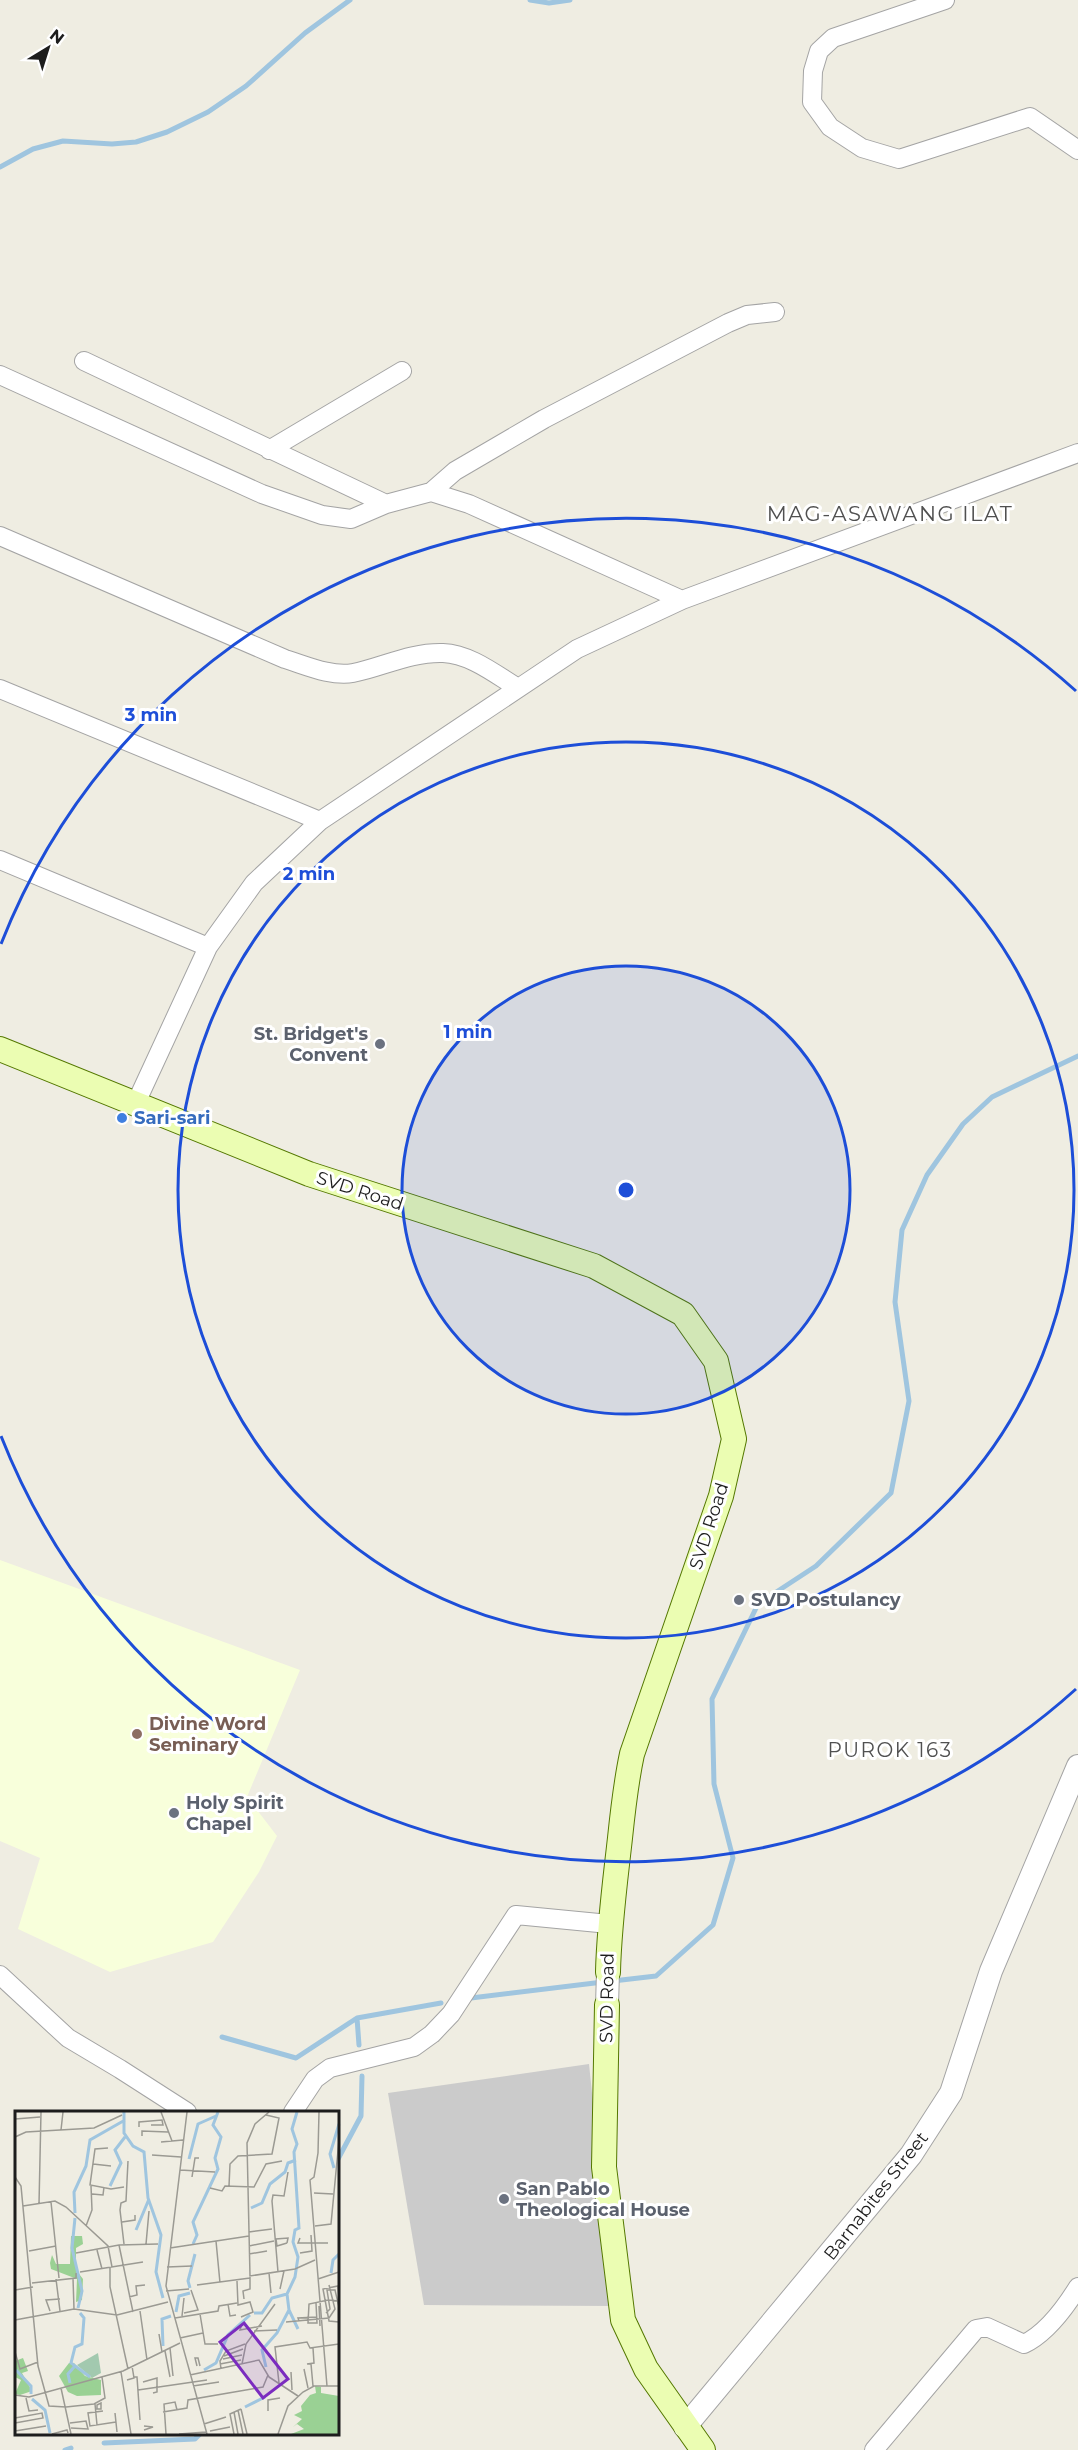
<svg xmlns="http://www.w3.org/2000/svg" width="1078" height="2450" viewBox="0 0 1078 2450" font-family="Montserrat,sans-serif">
<rect width="100%" height="100%" fill="#efede2"/>
<path fill="#f8ffdb" d="M 0,1560 L 300,1670 L 247,1797 L 277,1836 L 259,1872 L 213,1942 L 110,1972 L 18,1929 L 40,1858 L 0,1841 Z"/>
<path fill="#cbcbcb" d="M 589,2064 L 614,2306 L 424,2305 L 388,2093 Z"/>
<g fill="none" stroke-linecap="round" stroke-linejoin="round">
<path stroke="#9fc5df" stroke-width="5" d="M 530,0 L 549,3 L 570,0
M 0,167 L 33,149 L 63,141 L 112,144 L 136,142 L 167,132 L 208,112 L 246,86 L 305,33 L 350,0
M 613,1981 L 656,1976 L 713,1925 L 733,1858 L 714,1784 L 712,1699 L 758,1604 L 816,1566 L 891,1493 L 909,1401 L 895,1302 L 902,1230 L 927,1175 L 963,1124 L 992,1097 L 1078,1056
M 471,1998 L 603,1982
M 357,2018 L 359,2045
M 222,2037 L 296,2058 L 357,2018 L 441,2003
M 338,2159 L 361,2116 L 362,2076
M 104,2443 L 195,2439 L 200,2434
M 65,2450 L 71,2448"/>
<g stroke="#a4a4a4" stroke-width="20">
<path id="minor" d="M 945,0 L 833,38 L 819,51 L 813,71 L 812,102 L 830,127 L 862,148 L 899,159 L 1030,117 L 1078,150
M 84,361 L 386,504
M 0,375 L 262,494 L 322,515 L 351,519 L 386,504 L 431,492 L 469,504 L 682,600
M 269,450 L 402,371
M 431,492 L 455,471 L 544,419 L 728,323 L 747,315 L 775,312
M 0,536 L 285,659 C 305,665 331,677 353,673 C 383,667 410,652 443,653 C 470,654 495,674 518,688
M 0,689 L 320,821
M 0,860 L 208,947
M 135,1105 L 208,947 L 254,883 L 320,821 L 577,649 L 682,600 L 1078,453
M 0,1975 L 68,2038 L 120,2069 L 187,2112
M 293,2112 L 315,2079 L 330,2068 L 414,2047 L 432,2034 L 451,2014 L 516,1915 L 609,1924
M 874,2450 L 976,2329 L 987,2327 L 1024,2344 C 1047,2333 1065,2308 1078,2287"/>
</g>
<g stroke="#a4a4a4" stroke-width="24">
<path id="tertiary" d="M 607,2005 L 608,1972
M 685,2427 L 911,2155 L 951,2093 L 991,1971 L 1078,1766"/>
</g>
<g stroke="#547800" stroke-width="26">
<path id="secondary" d="M 0,1049 L 309,1174 L 594,1266 L 683,1314 L 716,1361 L 734,1439 L 721,1496 L 632,1754 C 626,1782 623,1809 620,1838 C 615,1883 609,1927 608,1972
M 607,2005 L 604,2167 L 623,2320 L 646,2369 L 703,2450"/>
</g>
<use href="#minor" stroke="#fff" stroke-width="18"/>
<use href="#tertiary" stroke="#fff" stroke-width="22"/>
<use href="#secondary" stroke="#ebfdb2" stroke-width="24"/>
</g>
<circle cx="626" cy="1190" r="224" fill="#1d4ed8" fill-opacity=".12"/>
<g fill="none" stroke="#1d4ed8" stroke-width="3">
<circle cx="626" cy="1190" r="224"/>
<circle cx="626" cy="1190" r="448"/>
<path d="M1076 1689A672 672 0 0 1 1 1436M1 944A672 672 0 0 1 1076 691"/>
</g>
<g fill="#6b7280" stroke="#fff" stroke-width="2">
<circle cx="380" cy="1044" r="6"/>
<circle cx="739" cy="1600" r="6"/>
<circle cx="174" cy="1813" r="6"/>
<circle cx="504" cy="2199" r="6"/>
</g>
<circle fill="#3f7fe0" stroke="#fff" stroke-width="2" cx="122" cy="1118" r="6"/>
<circle fill="#8d6e63" stroke="#fff" stroke-width="2" cx="137" cy="1734" r="6"/>
<g text-anchor="middle" dominant-baseline="central" stroke-width="6" stroke-linejoin="round" paint-order="stroke">
<g font-size="18" font-weight="bold" fill="#5b616d" stroke="#fff" text-anchor="start">
<text x="368" y="1034" text-anchor="end">St. Bridget's<tspan x="368" dy="21">Convent</tspan></text>
<text x="751" y="1600">SVD Postulancy</text>
<text x="186" y="1803">Holy Spirit<tspan x="186" dy="21">Chapel</tspan></text>
<text x="516" y="2189">San Pablo<tspan x="516" dy="21">Theological House</tspan></text>
</g>
<g font-size="18" font-weight="bold" fill="#366cbe" stroke="#fff" text-anchor="start">
<text x="134" y="1118">Sari-sari</text>
</g>
<g font-size="18" fill="#1d1d1d" stroke="#fff">
<text transform="translate(360 1191) rotate(18)">SVD Road</text>
<text transform="translate(709 1526) rotate(-72)">SVD Road</text>
<text transform="translate(607 1998) rotate(-89)">SVD Road</text>
<text transform="translate(876 2196) rotate(-52)">Barnabites Street</text>
</g>
<g font-size="18" font-weight="bold" fill="#785e54" stroke="#fff" text-anchor="start">
<text x="149" y="1724">Divine Word<tspan x="149" dy="21">Seminary</tspan></text>
</g>
<g font-size="20" letter-spacing="1.5" fill="#505050" stroke="#fff">
<text x="890" y="1750">PUROK 163</text>
</g>
<g font-size="21" letter-spacing="1.5" fill="#505050" stroke="#fff">
<text x="890" y="513">MAG-ASAWANG ILAT</text>
</g>
</g>
<g transform="translate(15 2111)">
<rect width="324" height="324" fill="#efede2"/>
<path d="M 56,125 L 67,125 L 68,133 L 61,137 L 61,159 L 68,168 L 67,189 L 61,191 L 62,168 L 36,158 L 35,152 L 37,144 L 41,153 L 55,153 ZM 8,247 L 13,260 L 7,262 L 17,280 L 5,284 L 0,283 L 6,269 L 0,266 L 0,250 ZM 54,252 L 59,252 L 70,265 L 86,269 L 86,284 L 62,285 L 53,281 L 44,265 ZM 300,275 L 306,276 L 306,282 L 324,285 L 324,323 L 276,323 L 289,318 L 282,313 L 278,316 L 287,308 L 279,304 L 287,300 L 286,295 L 295,284 L 301,282 Z" fill="#9ad194"/>
<path d="M 83,242 L 86,262 L 77,267 L 62,254 Z" fill="#a2c9af"/>
<path fill="none" stroke="#9fc5df" stroke-width="3" d="M 109,1 L 109,22 L 118,35 L 129,41 L 133,87 L 146,124 L 141,161 L 148,187M 174,48 L 183,13 L 201,5M 319,57 L 315,43 L 324,13M 95,75 L 106,52 L 100,39 L 110,26M 236,97 L 247,92 L 255,73 L 270,61 L 273,52 L 281,49M 60,102 L 59,81 L 71,55 L 75,29 L 110,9M 60,107 L 57,137 L 67,180 L 63,197M 121,119 L 134,88M 178,133 L 182,124 L 178,111 L 203,58 L 200,47 L 206,26 L 198,14 L 203,1M 316,162 L 318,149 L 324,143M 175,177 L 173,170 L 180,143M 272,183 L 280,166 L 283,146 L 278,131 L 280,119 L 284,117 L 279,41 L 282,33 L 277,18 L 282,1M 274,199 L 283,218M 161,201 L 164,185 L 175,182M 65,202 L 69,207 L 67,233 L 60,236 L 56,252 L 75,266M 239,202 L 247,202 L 257,187 L 272,183 L 274,199 L 262,222 L 247,239 L 251,256M 148,235 L 147,208 L 156,205M 1,259 L 16,275 L 16,283M 189,259 L 201,252 L 213,224 L 235,204M 55,272 L 53,263 L 59,256M 17,288 L 30,299 L 35,322M 230,296 L 250,286"/>
<path fill="none" stroke="#9b9a93" stroke-width="1.5" d="M 146,1 L 157,30M 172,1 L 151,175 L 192,323M 254,1 L 240,13 L 232,32 L 235,165 L 280,158 L 300,149M 304,1 L 303,42 L 299,66 L 295,69 L 312,275M 0,8 L 25,6M 124,16 L 124,11 L 147,9 L 148,14 L 136,14M 46,19 L 48,1M 127,25 L 127,20 L 153,21M 0,26 L 11,21 L 79,17 L 107,4M 146,31 L 168,29M 93,37 L 80,38 L 75,74 L 96,78 L 109,76M 137,44 L 166,46M 78,53 L 96,55M 165,59 L 200,61M 0,66 L 6,75 L 23,255 L 34,295 L 51,296M 177,66 L 180,47 L 184,47M 214,75 L 215,53 L 223,45 L 257,43 L 264,7 L 251,4M 195,77 L 207,80 L 210,75 L 239,76 L 251,53 L 267,50M 299,82 L 318,83M 77,83 L 88,84 L 89,76M 36,91 L 44,167M 24,93 L 26,1M 8,95 L 40,90 L 51,96 L 93,135 L 97,156M 107,111 L 120,109 L 120,104M 71,115 L 77,99 L 76,75M 300,115 L 316,113 L 324,29M 234,121 L 257,118M 285,127 L 283,132 L 313,132M 201,130 L 205,172M 272,132 L 273,127 L 261,128 L 262,135 L 272,132M 109,133 L 105,99 L 106,92 L 111,90 L 113,50M 131,133 L 134,100M 104,134 L 118,201M 234,135 L 259,130M 155,137 L 234,125M 82,139 L 87,158M 14,140 L 41,135M 61,142 L 104,134 L 143,133M 285,142 L 297,140 L 296,124M 234,143 L 252,140M 95,156 L 95,176 L 113,258M 152,156 L 177,155M 65,161 L 128,151M 263,161 L 257,90 L 258,84 L 269,85 L 273,61M 254,162 L 256,182M 58,167 L 59,198M 41,168 L 45,200M 303,168 L 324,161M 222,170 L 223,194 L 235,191 L 238,201 L 226,206M 17,172 L 61,167 L 61,162M 182,174 L 235,167M 265,178 L 269,160M 0,179 L 18,176M 151,180 L 174,178M 114,186 L 122,184 L 121,175 L 130,174M 324,186 L 323,175 L 308,178 L 314,210 L 324,211M 229,188 L 228,180 L 235,178 L 235,166M 301,192 L 302,212 L 293,212 L 294,193 L 313,189 L 324,190M 213,193 L 215,205 L 221,204M 304,195 L 305,215M 35,200 L 31,189 L 45,188M 125,200 L 132,249M 169,202 L 183,199 L 176,179M 311,202 L 315,198 L 312,179 L 320,179 L 324,196M 185,203 L 190,233 L 203,233M 167,205 L 169,187M 160,207 L 203,200 L 204,195 L 222,192M 0,209 L 59,198 L 102,204 L 153,191M 284,210 L 283,207 L 302,206M 271,211 L 314,207 L 320,198 L 314,174M 227,213 L 225,219 L 247,215M 239,220 L 262,219M 144,223 L 147,241M 165,227 L 188,222M 155,237 L 158,265M 150,240 L 155,266M 0,241 L 5,258 L 23,251M 209,245 L 228,238M 208,248 L 227,244M 205,253 L 226,249M 227,253 L 231,233 L 260,193M 292,253 L 299,252 L 298,237M 296,253 L 298,275M 182,255 L 180,247 L 183,247 L 185,255M 206,258 L 205,250 L 211,240 L 230,233M 289,258 L 293,277M 106,261 L 116,323M 276,261 L 277,279M 175,264 L 244,249 L 254,266M 119,266 L 122,266 L 125,309M 254,266 L 283,285M 112,269 L 119,267 L 117,255M 128,271 L 142,267 L 142,281 L 138,282M 264,272 L 260,236 L 292,231 L 295,237 L 324,233M 178,275 L 204,271M 46,277 L 56,323M 123,279 L 192,269M 0,284 L 14,286 L 108,260 L 165,232M 11,287 L 14,300 L 23,299M 86,292 L 86,298 L 82,298 L 82,294 ZM 80,293 L 82,314M 51,296 L 79,293 L 90,287 L 87,266M 226,298 L 232,323M 223,299 L 228,323M 88,300 L 73,302 L 75,315 L 101,311M 253,300 L 253,289 L 265,287M 148,301 L 172,297 L 173,289 L 248,276 L 253,264M 219,301 L 223,323M 100,302 L 102,321M 0,307 L 27,302 L 28,307 L 0,312M 55,312 L 71,310 L 73,318 L 56,317M 189,313 L 211,306M 129,315 L 138,316 L 129,319M 0,320 L 31,315M 195,320 L 215,316M 37,323 L 52,319 L 53,322M 151,323 L 149,293 L 160,291 L 162,299M 164,323 L 191,321M 219,323 L 215,303 L 226,298M 263,323 L 273,295 L 288,281 L 299,275 L 324,275"/>
<path fill="#7b2cbf" fill-opacity="0.15" stroke="#7b2cbf" stroke-width="3" d="M 229,212 L 273,268 L 248,287 L 205,231 Z"/>
<rect width="324" height="324" fill="none" stroke="#1d1d1d" stroke-width="3"/>
</g>
<circle cx="626" cy="1190" r="9" fill="#1d4ed8" stroke="#fff" stroke-width="3"/>
<g font-size="18" text-anchor="middle" font-weight="bold" fill="#1d4ed8" stroke="#fff" stroke-width="6" stroke-linejoin="round" paint-order="stroke">
<text x="151" y="721">3 min</text>
<text x="309" y="880">2 min</text>
<text x="468" y="1038">1 min</text>
</g>
<g transform="translate(48 48) rotate(38)" stroke="#ffffff" stroke-width="4.5" paint-order="stroke">
<path d="M0-4.5L10 22L0 15L-10 22Z" fill="#1d1d1d"/>
<text y="-9" font-size="16" font-weight="bold" text-anchor="middle" fill="#1d1d1d">N</text>
</g>
</svg>
